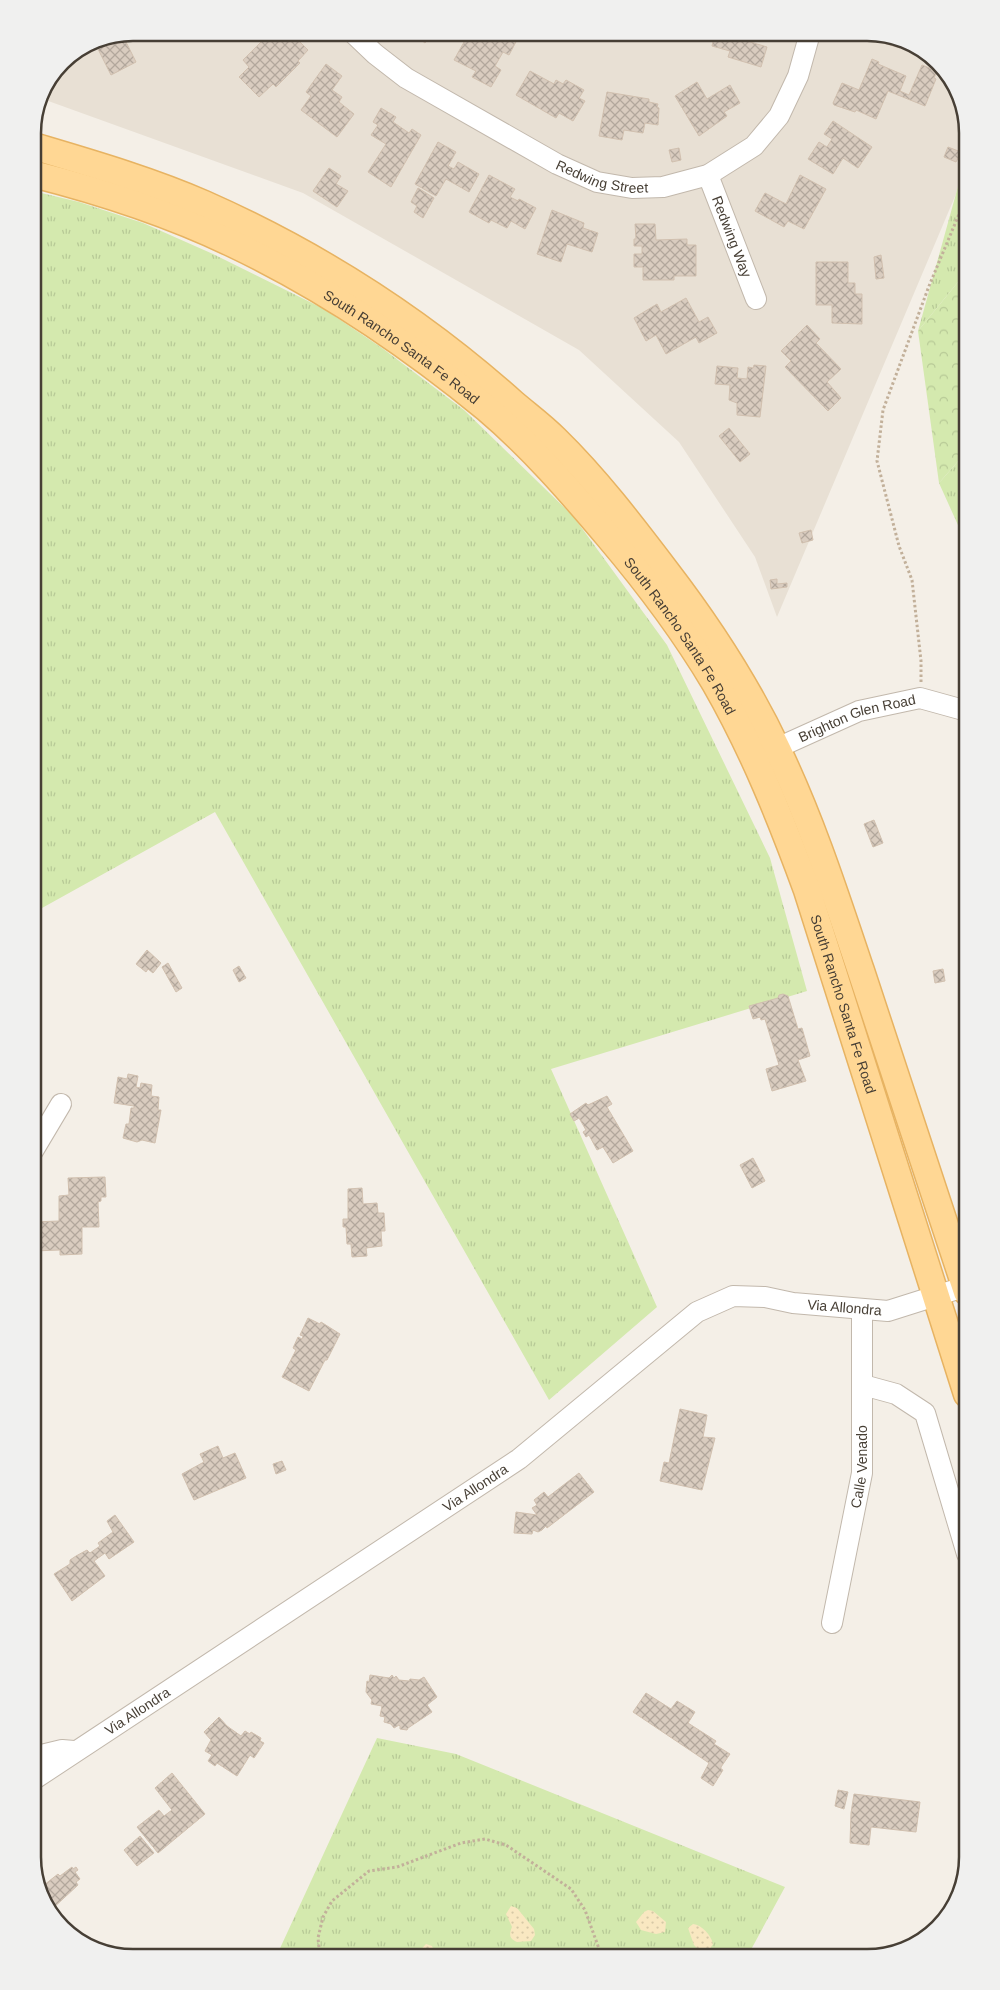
<svg xmlns="http://www.w3.org/2000/svg" width="1000" height="1990" viewBox="0 0 1000 1990" font-family="Helvetica,sans-serif">
<defs>
<pattern id="grass-tufts" width="24" height="20" patternUnits="userSpaceOnUse" patternTransform="scale(1.25)"><rect width="24" height="20" fill="#d4e9ae"/><path d="M3 7l-1-3M5 7V3M7 7l1-3M15 17l-1-3M17 17v-4M19 17l1-3" fill="none" stroke="#b7c996"/></pattern>
<pattern id="forest-crowns" width="20" height="18" patternUnits="userSpaceOnUse" patternTransform="scale(1.25)"><rect width="20" height="18" fill="#d4e9ae"/><path d="M2 6a3 3 0 1 1 6 0M12 15a3 3 0 1 1 6 0" fill="none" stroke="#b7c996"/></pattern>
<pattern id="sand-dots" width="8" height="8" patternUnits="userSpaceOnUse" patternTransform="scale(1.25)"><rect width="8" height="8" fill="#f9e8c1"/><path d="M2 2h.1M6 6h.1" fill="none" stroke="#d7c8a6" stroke-width="1.8" stroke-linecap="round"/></pattern>
<pattern id="building-cross-hatch" width="8" height="8" patternUnits="userSpaceOnUse" patternTransform="scale(1.25)"><rect width="8" height="8" fill="#d9ccbf"/><path d="M0 0l8 8M0 8l8-8" fill="none" stroke="#b2a79c"/></pattern>
</defs>
<rect width="100%" height="100%" fill="#f4efe7"/>
<path fill="#e8e0d4" d="M 133,33 L 874,33 L 928,53 L 960,95 L 967,133 L 967,154 L 956,194 L 777,617 L 755,557 L 679,442 L 579,350 L 303,193 L 40,98 L 43,89 L 62,62 L 95,40 Z"/>
<path fill="url(#grass-tufts)" d="M 967,154 L 967,271 L 918,331 Z
M 33,191 L 79,202 L 143,223 L 213,254 L 324,309 L 382,348 L 464,410 L 573,516 L 667,645 L 770,858 L 807,991 L 551,1069 L 657,1307 L 549,1400 L 215,812 L 33,913 Z
M 967,451 L 967,545 L 939,483 Z
M 377,1738 L 456,1754 L 785,1887 L 747,1957 L 276,1957 Z"/>
<path fill="url(#forest-crowns)" d="M 967,271 L 967,451 L 939,483 L 918,331 Z"/>
<path fill="url(#sand-dots)" d="M 511,1906 L 517,1908 L 534,1929 L 535,1935 L 531,1941 L 517,1942 C 509,1939 509,1934 512,1927 L 506,1914 Z
M 648,1910 L 653,1911 L 666,1922 L 665,1932 L 656,1934 L 641,1930 L 636,1922 L 644,1912 Z
M 693,1924 C 702,1925 711,1935 713,1944 L 710,1949 L 700,1951 L 694,1945 L 688,1928 Z
M 426,1944 L 432,1946 L 434,1951 L 433,1957 L 414,1957 Z"/>
<path fill="url(#building-cross-hatch)" stroke="#d1c0af" d="M 133,33 L 134,36 L 125,40 L 136,62 L 111,75 L 94,41 Z
M 210,33 L 227,33 L 216,40 Z
M 270,33 L 291,33 L 308,50 L 298,61 L 300,63 L 276,87 L 273,84 L 259,97 L 239,77 L 249,67 L 243,60 Z
M 412,33 L 433,33 L 425,43 Z
M 469,33 L 507,33 L 518,38 L 509,55 L 503,52 L 495,66 L 501,70 L 491,87 L 472,77 L 476,71 L 454,60 Z
M 715,33 L 746,33 L 744,40 L 767,47 L 761,67 L 728,57 L 730,51 L 712,46 Z
M 875,33 L 901,43 L 900,48 L 873,40 Z
M 872,59 L 879,62 L 878,64 L 906,76 L 900,91 L 909,95 L 922,65 L 937,71 L 934,78 L 936,79 L 925,106 L 888,91 L 876,119 L 856,110 L 855,112 L 834,105 L 833,103 L 842,83 L 859,90 Z
M 326,64 L 342,76 L 332,90 L 342,97 L 339,102 L 354,114 L 337,137 L 301,110 L 311,96 L 306,92 Z
M 530,71 L 554,84 L 556,80 L 563,84 L 566,80 L 584,90 L 579,98 L 585,101 L 573,121 L 559,113 L 556,118 L 516,95 Z
M 697,82 L 707,99 L 730,85 L 740,103 L 724,112 L 727,116 L 699,136 L 675,96 Z
M 607,92 L 649,99 L 649,102 L 658,104 L 657,107 L 659,108 L 658,125 L 645,123 L 643,133 L 624,130 L 622,140 L 599,136 Z
M 381,108 L 396,117 L 393,122 L 409,133 L 412,129 L 421,135 L 391,187 L 368,172 L 386,144 L 371,135 L 378,125 L 373,122 Z
M 833,121 L 872,147 L 858,168 L 843,158 L 833,174 L 808,159 L 819,142 L 827,147 L 832,139 L 824,134 Z
M 438,142 L 456,152 L 448,166 L 454,169 L 458,162 L 479,174 L 469,192 L 446,179 L 436,196 L 415,184 Z
M 948,147 L 961,152 L 956,162 L 944,157 Z
M 679,148 L 681,160 L 672,162 L 669,150 Z
M 329,168 L 341,176 L 336,184 L 348,191 L 337,207 L 313,191 Z
M 489,175 L 515,189 L 510,197 L 518,201 L 519,199 L 536,208 L 525,229 L 511,221 L 507,228 L 491,220 L 489,223 L 469,212 Z
M 800,175 L 826,189 L 804,229 L 788,221 L 784,227 L 755,211 L 765,193 L 786,204 Z
M 418,188 L 434,198 L 423,218 L 414,212 L 417,206 L 411,202 Z
M 552,210 L 584,223 L 583,228 L 598,233 L 592,252 L 567,244 L 561,262 L 537,254 Z
M 635,224 L 655,224 L 656,240 L 687,239 L 687,245 L 696,245 L 696,276 L 674,276 L 674,280 L 643,280 L 643,267 L 634,267 L 634,254 L 642,254 L 642,246 L 634,246 L 634,239 L 636,239 Z
M 881,255 L 884,278 L 876,279 L 874,257 Z
M 816,262 L 848,262 L 848,283 L 855,283 L 855,294 L 862,294 L 862,324 L 832,323 L 832,305 L 816,305 Z
M 686,298 L 699,322 L 708,317 L 717,333 L 699,343 L 696,337 L 666,354 L 656,335 L 646,341 L 634,318 L 657,304 L 661,312 Z
M 807,325 L 820,339 L 816,343 L 841,369 L 827,382 L 841,398 L 828,411 L 785,367 L 791,361 L 781,351 Z
M 754,365 L 766,366 L 760,417 L 737,415 L 737,403 L 729,400 L 730,385 L 715,384 L 717,366 L 738,368 L 737,378 L 747,379 L 748,367 L 753,368 Z
M 729,428 L 750,454 L 740,462 L 719,436 Z
M 811,530 L 813,540 L 802,543 L 799,533 Z
M 777,579 L 777,584 L 787,583 L 787,587 L 771,589 L 770,580 Z
M 874,820 L 883,843 L 873,847 L 864,824 Z
M 147,950 L 161,963 L 153,973 L 148,969 L 146,972 L 136,964 Z
M 168,963 L 182,988 L 176,992 L 162,967 Z
M 239,966 L 246,978 L 239,982 L 233,970 Z
M 943,969 L 945,981 L 935,983 L 933,971 Z
M 783,994 L 788,996 L 798,1029 L 802,1028 L 810,1056 L 798,1060 L 806,1081 L 772,1091 L 766,1069 L 779,1065 L 765,1019 L 761,1020 L 760,1017 L 753,1019 L 749,1006 L 778,998 L 779,995 Z
M 128,1074 L 138,1076 L 136,1087 L 140,1088 L 141,1083 L 152,1085 L 151,1096 L 159,1097 L 158,1110 L 161,1110 L 155,1143 L 142,1140 L 137,1142 L 123,1138 L 126,1124 L 129,1124 L 131,1108 L 134,1108 L 134,1106 L 114,1103 L 118,1077 L 127,1079 Z
M 607,1096 L 612,1104 L 607,1107 L 633,1151 L 613,1163 L 603,1147 L 597,1150 L 589,1135 L 586,1137 L 583,1132 L 586,1130 L 579,1118 L 574,1121 L 570,1114 L 586,1103 L 588,1105 Z
M 753,1158 L 765,1181 L 752,1188 L 740,1165 Z
M 105,1177 L 106,1197 L 101,1197 L 101,1201 L 98,1202 L 99,1227 L 82,1227 L 82,1254 L 60,1255 L 60,1250 L 33,1251 L 33,1222 L 59,1221 L 59,1196 L 69,1195 L 68,1178 Z
M 362,1188 L 363,1204 L 377,1203 L 378,1213 L 384,1213 L 385,1231 L 381,1231 L 382,1246 L 366,1248 L 367,1256 L 352,1257 L 351,1244 L 347,1244 L 346,1227 L 343,1227 L 343,1219 L 348,1219 L 348,1189 Z
M 308,1318 L 320,1324 L 321,1322 L 340,1334 L 327,1360 L 325,1360 L 309,1391 L 282,1377 L 296,1350 L 293,1348 L 298,1337 L 302,1339 L 303,1336 L 300,1335 Z
M 680,1409 L 707,1415 L 703,1437 L 715,1438 L 702,1490 L 660,1481 L 664,1462 L 669,1463 Z
M 218,1446 L 223,1458 L 235,1453 L 246,1478 L 194,1500 L 182,1474 L 204,1462 L 200,1454 Z
M 282,1461 L 286,1470 L 276,1474 L 273,1464 Z
M 579,1473 L 594,1492 L 547,1528 L 546,1526 L 542,1530 L 538,1532 L 533,1530 L 532,1534 L 514,1533 L 516,1512 L 537,1515 L 532,1508 L 537,1505 L 534,1500 L 544,1492 L 548,1497 Z
M 115,1515 L 134,1542 L 109,1559 L 105,1553 L 94,1561 L 105,1576 L 72,1601 L 54,1574 L 70,1564 L 70,1560 L 76,1556 L 87,1550 L 90,1553 L 100,1546 L 98,1543 L 113,1532 L 107,1521 Z
M 370,1675 L 389,1678 L 392,1675 L 394,1678 L 396,1676 L 399,1680 L 409,1681 L 410,1679 L 419,1680 L 424,1677 L 437,1697 L 427,1705 L 432,1712 L 408,1728 L 407,1730 L 400,1729 L 400,1726 L 399,1725 L 394,1728 L 391,1724 L 384,1722 L 385,1717 L 380,1716 L 382,1706 L 371,1704 L 372,1700 L 366,1692 L 367,1681 L 369,1682 Z
M 646,1693 L 671,1709 L 677,1701 L 695,1712 L 688,1723 L 716,1741 L 714,1744 L 730,1754 L 721,1767 L 721,1769 L 723,1770 L 713,1786 L 701,1778 L 709,1763 L 633,1712 Z
M 219,1717 L 227,1726 L 241,1736 L 245,1731 L 250,1734 L 251,1732 L 261,1738 L 260,1741 L 264,1743 L 254,1758 L 250,1755 L 237,1776 L 217,1763 L 215,1766 L 208,1761 L 212,1755 L 205,1751 L 211,1740 L 204,1732 Z
M 172,1773 L 205,1814 L 158,1853 L 137,1827 L 159,1810 L 164,1816 L 172,1810 L 155,1788 Z
M 838,1790 L 848,1792 L 844,1809 L 835,1806 Z
M 854,1794 L 920,1802 L 916,1832 L 871,1827 L 869,1845 L 850,1843 L 851,1813 Z
M 140,1836 L 154,1853 L 137,1866 L 124,1850 Z
M 72,1867 L 73,1869 L 76,1867 L 78,1870 L 75,1872 L 80,1879 L 76,1882 L 78,1885 L 51,1910 L 40,1895 L 39,1889 L 58,1874 L 60,1876 Z"/>
<g fill="none" stroke-linecap="round" stroke-linejoin="round">
<g stroke="#c2b8ac" stroke-width="22">
<g id="minor">
<path id="s1" d="M 353,33 L 375,54 L 406,78 L 557,164 L 597,182 L 632,188 L 663,187 L 708,175 L 754,146 L 779,116 L 798,76 L 810,33"/>
<path id="s2" d="M 708,175 L 756,299"/>
<path id="s3" d="M 777,748 L 859,711 L 920,698 L 967,711"/>
<path d="M 33,1151 L 61,1104"/>
<path d="M 863,1385 L 896,1394 L 925,1413 L 967,1554"/>
<path id="s4" d="M 832,1623 L 862,1473 L 862,1309"/>
<path d="M 33,1757 L 62,1750 L 74,1751"/>
<path id="s5" d="M 33,1780 L 519,1459 L 697,1312 L 733,1296 L 765,1297 L 793,1303 L 888,1311 L 967,1286"/>
</g>
</g>
<g stroke="#e7b362" stroke-width="29">
<g id="major">
<path d="M 33,146 C 90,163 149,180 204,204 C 319,255 419,319 513,403 C 527,415 542,426 555,439 C 596,479 631,525 666,571 C 709,627 748,687 778,751 C 812,822 836,897 861,971 C 897,1078 932,1185 967,1292"/>
<path id="s6" d="M 33,174 C 100,191 168,213 231,243 C 322,286 408,344 486,408 C 531,446 570,491 608,536 C 647,582 684,631 715,683 C 753,749 781,819 807,890 L 967,1394"/>
</g>
</g>
<path stroke="#c2b09a" stroke-width="3" stroke-dasharray="2.5 2.5" stroke-linecap="butt" d="M 921,682 L 921,661 L 912,580 L 899,546 L 877,461 L 883,410 L 929,286 L 967,195
M 320,1957 L 318,1938 L 323,1917 L 332,1901 L 369,1871 L 397,1867 L 461,1843 L 485,1839 L 506,1845 L 571,1889 L 585,1910 L 602,1957"/>
<use href="#minor" stroke="#fff" stroke-width="20"/>
<use href="#major" stroke="#ffd794" stroke-width="26"/>
</g>
<g text-anchor="middle" dominant-baseline="central" stroke-width="4" stroke-linejoin="round" paint-order="stroke">
<g font-size="14" fill="#473f35" stroke="#fff">
<text stroke="none"><textPath href="#s1" startOffset="291">Redwing Street</textPath></text>
<text stroke="none"><textPath href="#s2" startOffset="66">Redwing Way</textPath></text>
<text stroke="none"><textPath href="#s6" startOffset="410">South Rancho Santa Fe Road</textPath></text>
<text stroke="none"><textPath href="#s6" startOffset="815">South Rancho Santa Fe Road</textPath></text>
<text stroke="none"><textPath href="#s3" startOffset="86">Brighton Glen Road</textPath></text>
<text stroke="none"><textPath href="#s6" startOffset="1220">South Rancho Santa Fe Road</textPath></text>
<text stroke="none"><textPath href="#s5" startOffset="965">Via Allondra</textPath></text>
<text stroke="none"><textPath href="#s4" startOffset="159">Calle Venado</textPath></text>
<text stroke="none"><textPath href="#s5" startOffset="530">Via Allondra</textPath></text>
<text stroke="none"><textPath href="#s5" startOffset="125">Via Allondra</textPath></text>
</g>
</g>
<path d="M0 0H1000V1990H0ZM133 41H867A92 92 0 0 1 959 133V1857A92 92 0 0 1 867 1949H133A92 92 0 0 1 41 1857V133A92 92 0 0 1 133 41Z" fill="#f0f0ef" fill-rule="evenodd"/>
<path fill="none" stroke="#473f35" stroke-width="2.5" d="M133 41H867A92 92 0 0 1 959 133V1857A92 92 0 0 1 867 1949H133A92 92 0 0 1 41 1857V133A92 92 0 0 1 133 41Z"/>
</svg>
